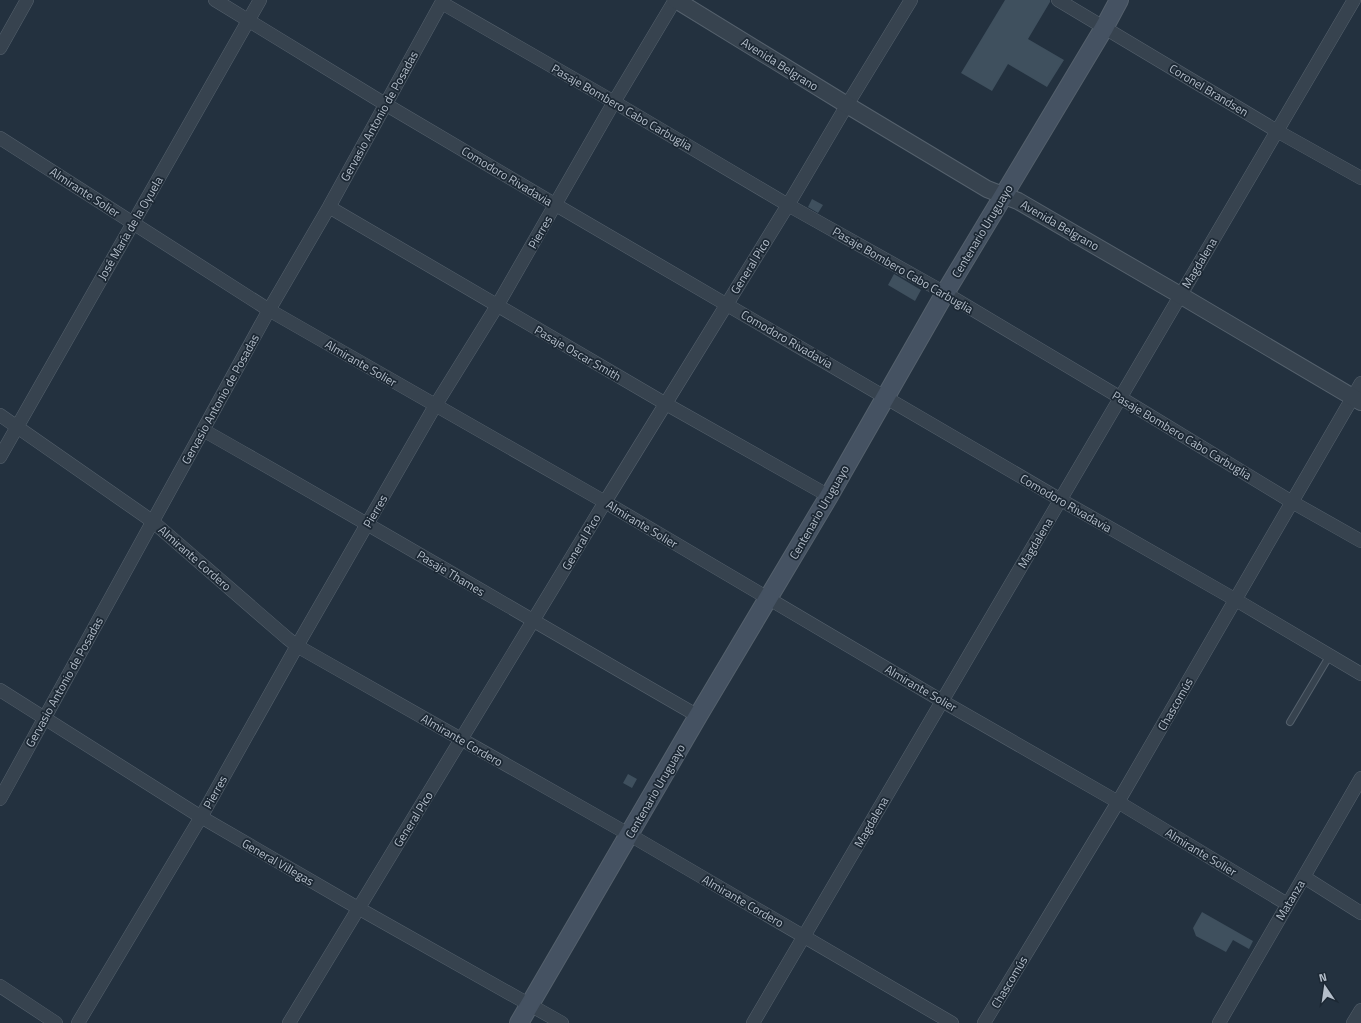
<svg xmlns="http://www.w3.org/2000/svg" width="1361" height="1023" viewBox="0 0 1361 1023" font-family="'Titillium Web',sans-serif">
<rect width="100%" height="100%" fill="#23313f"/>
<path fill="#3f505e" d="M 1005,0 L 1050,0 L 1050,2 L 1028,39 L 1064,60 L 1047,87 L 1008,64 L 992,91 L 961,73 Z
M 812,199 L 823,205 L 818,213 L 808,207 Z
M 894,274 L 921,290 L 915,301 L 888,285 Z
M 628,774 L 637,779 L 632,788 L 623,783 Z
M 1202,912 L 1253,941 L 1249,949 L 1233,940 L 1226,952 L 1196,936 L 1193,928 Z"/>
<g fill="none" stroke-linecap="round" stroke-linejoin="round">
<g stroke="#55616d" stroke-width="8">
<path id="service" d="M 1290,722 L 1330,655"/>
</g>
<g stroke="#55616d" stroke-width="14">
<path id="minor" d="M 215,0 L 385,104 L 556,205 L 1061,500 L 1236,600 L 1361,674
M 1058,0 L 1277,131 L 1361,178
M 442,3 L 614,102 L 788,205 L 945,293 L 1121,398 L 1292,502 L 1361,541
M 0,48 L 27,0
M 0,138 L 269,310 L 605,502 L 942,701 L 1118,802 L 1287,904
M 329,207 L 666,404 L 829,496
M 0,415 L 152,521 L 287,638 L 297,646 L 630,835 L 952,1023
M 203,430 C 369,524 533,621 698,716
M 0,457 L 260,0
M 0,690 L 201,817 L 358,908 L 562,1023
M 0,799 L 269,310 L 329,207 L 443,0
M 1304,877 L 1361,913
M 0,986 L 56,1023
M 78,1023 L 201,817 L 297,646 L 435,406 L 497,306 L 614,102 L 675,0
M 289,1023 L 605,502 L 788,205 L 847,105 L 911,0
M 753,1023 L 1354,0
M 984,1023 L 1118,802 L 1361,383
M 1219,1023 L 1361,778
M 1353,1023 L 1361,1010"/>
</g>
<g stroke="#55616d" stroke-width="18">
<path id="tertiary" d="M 676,0 L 847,105 L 987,189 L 1018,201 L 1180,295 L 1361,402"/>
</g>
<g stroke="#55616d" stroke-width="20">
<path id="secondary" d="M 519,1023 L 698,716 L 829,496 L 945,293 L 1104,28 L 1119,0"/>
</g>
<use href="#service" stroke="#37434f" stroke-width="6"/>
<use href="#minor" stroke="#37434f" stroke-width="13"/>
<use href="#tertiary" stroke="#37434f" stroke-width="16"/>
<use href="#secondary" stroke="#455262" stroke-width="18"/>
</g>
<g text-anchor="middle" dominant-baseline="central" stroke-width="3.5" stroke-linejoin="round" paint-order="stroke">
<g font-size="12" fill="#b4beca" stroke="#1c2834">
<text transform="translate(780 64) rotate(32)">Avenida Belgrano</text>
<text transform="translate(1209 90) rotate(31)">Coronel Brandsen</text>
<text transform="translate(622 107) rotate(30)">Pasaje Bombero Cabo Carbuglia</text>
<text transform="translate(379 116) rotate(-61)">Gervasio Antonio de Posadas</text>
<text transform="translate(507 176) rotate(31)">Comodoro Rivadavia</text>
<text transform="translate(85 192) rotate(33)">Almirante Solier</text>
<text transform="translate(1060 225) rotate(30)">Avenida Belgrano</text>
<text transform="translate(130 228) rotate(-60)">José María de la Oyuela</text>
<text transform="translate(982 231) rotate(-59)">Centenario Uruguayo</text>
<text transform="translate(540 232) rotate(-60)">Pierres</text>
<text transform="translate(1199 263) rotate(-59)">Magdalena</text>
<text transform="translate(750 266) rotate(-58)">General Pico</text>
<text transform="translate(903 270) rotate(30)">Pasaje Bombero Cabo Carbuglia</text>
<text transform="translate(787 339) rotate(30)">Comodoro Rivadavia</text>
<text transform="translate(578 353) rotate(30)">Pasaje Oscar Smith</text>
<text transform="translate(361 363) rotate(30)">Almirante Solier</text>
<text transform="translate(220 399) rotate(-61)">Gervasio Antonio de Posadas</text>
<text transform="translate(1182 435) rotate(31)">Pasaje Bombero Cabo Carbuglia</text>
<text transform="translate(1066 503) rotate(30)">Comodoro Rivadavia</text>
<text transform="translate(375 511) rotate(-60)">Pierres</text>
<text transform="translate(819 512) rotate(-60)">Centenario Uruguayo</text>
<text transform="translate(642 524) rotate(31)">Almirante Solier</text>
<text transform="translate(581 542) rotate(-59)">General Pico</text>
<text transform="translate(1035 543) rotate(-59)">Magdalena</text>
<text transform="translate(195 558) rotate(41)">Almirante Cordero</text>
<text transform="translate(451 573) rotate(31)">Pasaje Thames</text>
<text transform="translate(64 682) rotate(-61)">Gervasio Antonio de Posadas</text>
<text transform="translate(921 688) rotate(30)">Almirante Solier</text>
<text transform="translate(1175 704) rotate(-60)">Chascomús</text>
<text transform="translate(462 740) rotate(30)">Almirante Cordero</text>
<text transform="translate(655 791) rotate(-60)">Centenario Uruguayo</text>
<text transform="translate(215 792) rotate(-61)">Pierres</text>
<text transform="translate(413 819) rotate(-58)">General Pico</text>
<text transform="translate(871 822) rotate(-60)">Magdalena</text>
<text transform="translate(1201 852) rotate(31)">Almirante Solier</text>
<text transform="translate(278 862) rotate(30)">General Villegas</text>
<text transform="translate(1290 900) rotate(-59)">Matanza</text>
<text transform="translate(743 901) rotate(30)">Almirante Cordero</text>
<text transform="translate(1009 982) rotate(-59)">Chascomús</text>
</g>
</g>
<g transform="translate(1325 987) rotate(347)" stroke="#1c2834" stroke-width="3" paint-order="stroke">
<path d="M0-3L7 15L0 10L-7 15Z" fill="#b4beca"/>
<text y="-6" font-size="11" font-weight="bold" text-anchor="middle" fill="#b4beca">N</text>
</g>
</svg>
